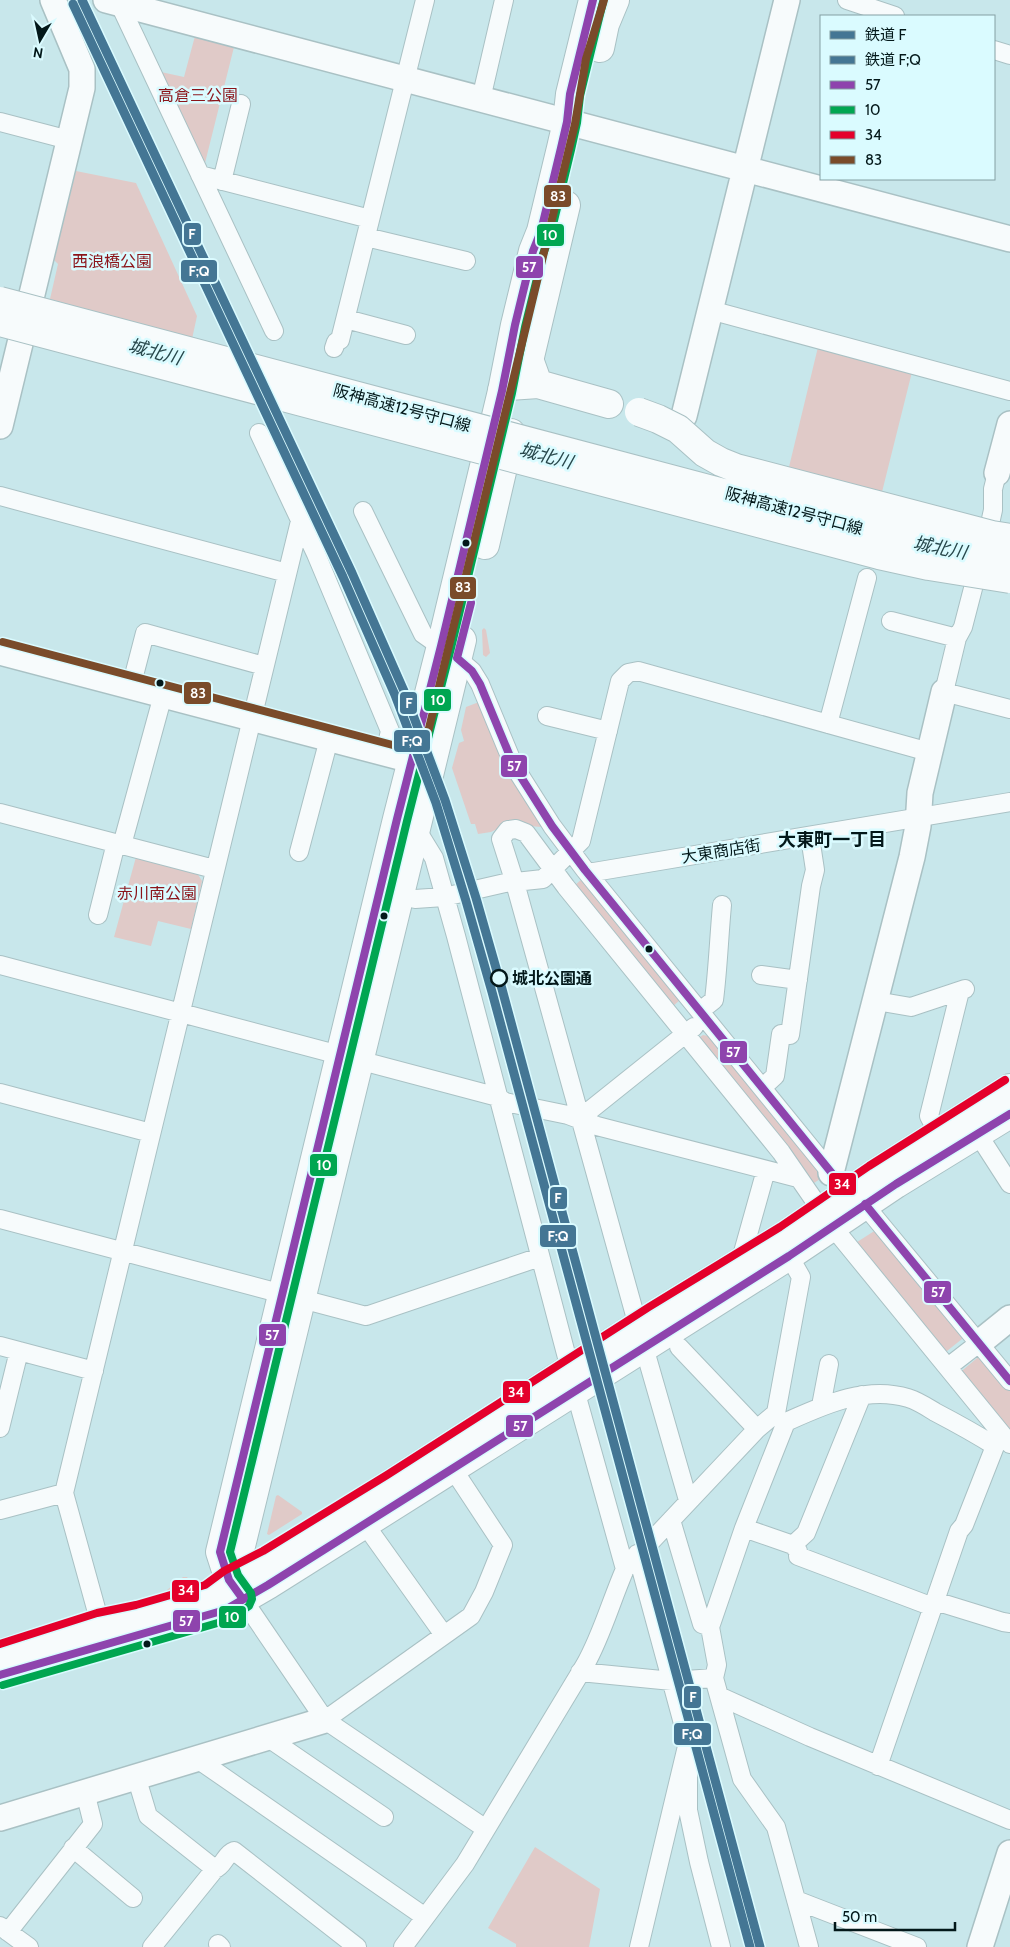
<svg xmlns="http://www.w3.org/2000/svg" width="1010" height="1947" viewBox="0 0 1010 1947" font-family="Cabin,'Noto Sans JP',sans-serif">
<rect width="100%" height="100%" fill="#c8e7eb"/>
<path fill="#e0cac8" d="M 195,36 L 234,47 L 204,167 L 161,72 L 184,77 Z
M 76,171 L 136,183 L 197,316 L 192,339 L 50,299 L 58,264 L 54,260 Z
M 818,347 L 912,372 L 882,492 L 789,467 Z
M 484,628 L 486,630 L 490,653 L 486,657 L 483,655 L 482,630 Z
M 479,702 L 543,826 L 541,827 L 507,824 L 491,832 L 478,834 L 475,824 L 471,824 L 452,768 L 459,743 L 464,741 L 461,730 L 466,707 Z
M 136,857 L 197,873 L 202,881 L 191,929 L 158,921 L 151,946 L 114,937 Z
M 582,879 L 680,1000 L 672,1007 L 574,886 Z
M 703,1035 L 708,1036 L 823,1177 L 814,1183 L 699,1042 L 700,1037 Z
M 879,1228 L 967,1335 L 942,1355 L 854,1244 Z
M 982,1354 L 1010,1388 L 1010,1438 L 958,1374 Z
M 278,1495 L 302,1512 L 302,1514 L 269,1535 L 267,1534 L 276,1496 Z
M 183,1577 L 187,1577 L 191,1583 L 184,1588 L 168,1593 L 167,1590 Z
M 535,1847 L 600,1889 L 589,1947 L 516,1947 L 516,1944 L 488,1928 Z"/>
<path fill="#c8e7eb" d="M 236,337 L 260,343 L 299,423 L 273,415 Z"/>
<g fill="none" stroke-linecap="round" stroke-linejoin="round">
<g stroke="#a9c1c4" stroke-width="20">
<path id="street" d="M 847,0 L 895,16
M 119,3 L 274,331
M 994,50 L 1010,55
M 481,99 L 504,0
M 0,122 L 69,140
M 200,175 L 370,219
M 222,181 L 241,104
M 366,237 L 466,261
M 710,310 L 1010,391
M 346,319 L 406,335
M 334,348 L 336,342 L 340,340 L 425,0
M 259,433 L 316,554 L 390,731 L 385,753
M 997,473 L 993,489 L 993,510 L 991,519 L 963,627 L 957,638 L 944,692 L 1010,709
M 0,496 L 287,573
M 363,511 L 423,634 L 457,658 L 472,671 L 480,684 L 514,766 L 552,826 L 585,870 L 836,1179
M 891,621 L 957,638
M 131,687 L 145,633 L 264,666
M 547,716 L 608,731
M 828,724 L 867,578
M 0,813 L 214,869
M 415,827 L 434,858 L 456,936 L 570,1369
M 122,845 L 163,695
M 299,852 L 329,739
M 588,873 L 1010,802
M 415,899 L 444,897 L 505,883 L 543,879 L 581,841 L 620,681 L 628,673 L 638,671 L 929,752
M 98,915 L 116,843
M 0,965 L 498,1097 L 505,1102 L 568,1115 L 597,1126 L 798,1178
M 761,975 L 798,980
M 876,1001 L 911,1007 L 965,989
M 700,1011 L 714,1000 C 718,968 719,937 722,905
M 762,1088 L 775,1076 L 781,1034 L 790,1035 L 811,886 L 815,870 L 810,837
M 0,1093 L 151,1133
M 579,1119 L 694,1027
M 972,1125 L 1010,1184
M 938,1133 L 929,1116 L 960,991
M 858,1197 L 1010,1381
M 0,1219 L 366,1316 L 540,1257
M 740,1263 L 766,1170
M 638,1326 L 515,883 L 501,839 L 508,830 L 516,829 L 526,833 L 566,887 L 781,1152 L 832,1226 L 1010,1444
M 0,1346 L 94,1371
M 644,1347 L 688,1500
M 679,1347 L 757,1429
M 948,1367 L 979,1343
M 575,1390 L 625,1569
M 821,1406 L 829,1364
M 0,1428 L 19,1351
M 0,1510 L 64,1493
M 671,1520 L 702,1624 L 710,1627
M 364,1523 L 444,1635
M 744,1528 L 793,1545 L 798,1551 L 798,1556 L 933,1607
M 793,1545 L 806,1533 L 862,1395
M 637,1554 L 688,1742 L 639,1947
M 242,1598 L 325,1720 L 486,1829
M 935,1601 L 1003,1622 L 1010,1623
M 100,1623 L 64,1493 L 300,521
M 580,1672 L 672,1681 L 714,1678 L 719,1696 L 810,1737 L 1010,1820
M 714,1678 L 717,1665 L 710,1627 L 744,1528 L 786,1422 C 824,1405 866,1385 908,1398 C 918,1401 927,1407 935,1412 C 956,1423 976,1434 995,1446
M 719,1696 L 742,1779 L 776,1827 L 809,1947
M 325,1720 L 471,1616 L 484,1592 L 503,1545 L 447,1460
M 267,1737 L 384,1817
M 196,1758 L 425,1917
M 688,1766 L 688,1810 L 699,1862 L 721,1947
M 878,1766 L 959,1531 L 964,1525 L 999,1436
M 136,1776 L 148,1816 L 215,1869 C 224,1866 225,1854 234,1851 L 357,1947
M 73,1848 L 133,1898
M 796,1900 L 917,1947
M 0,1926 L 29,1947
M 8,1932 L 93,1824 L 85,1792
M 218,1944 L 221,1947
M 152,1947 L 215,1869
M 403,1947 L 465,1864 L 585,1665 C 602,1635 611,1601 625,1569 L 757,1429 L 776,1413 L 801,1277 L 789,1256"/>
</g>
<g stroke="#a9c1c4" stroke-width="28">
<path id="secondary" d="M 106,0 L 1010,239
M 684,416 L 787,0
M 0,426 L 82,88 L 82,69 L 53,0
M 997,473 L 1010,424
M 0,652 L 430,765
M 831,1173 L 912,857 L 918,826 L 920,793 L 944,692
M 979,1343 L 1010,1318
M 0,1818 L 325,1720
M 980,1947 L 1010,1853"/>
</g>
<g stroke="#a9c1c4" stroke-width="30">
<path id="primary" d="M 600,48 L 605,24 L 615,0
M 524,382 L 566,205
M 485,545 L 511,433
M 229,1580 L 241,1546 L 462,640
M 242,1598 L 229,1580 L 220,1552 L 397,819 L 441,646 L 502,391 L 515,325 L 533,251 L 541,231 L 561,148 L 567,122 L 570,94 L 593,0
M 0,1654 L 100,1623 L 138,1615 L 209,1594 L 229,1580 L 268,1560 L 392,1483 L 654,1315 L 785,1235 L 874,1174 L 1010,1088
M 0,1675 L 225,1610 L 268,1585 L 452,1469 L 789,1256 L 896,1184 L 1010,1114"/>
</g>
<g stroke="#a9c1c4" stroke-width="30">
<path id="highway" d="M 529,359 L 538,384 L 609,404
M 502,391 L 509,386 L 538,384"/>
</g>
<use href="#street" stroke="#f7fbfc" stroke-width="18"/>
<use href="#secondary" stroke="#f7fbfc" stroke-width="25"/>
<use href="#primary" stroke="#f7fbfc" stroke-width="28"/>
<use href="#highway" stroke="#f7fbfc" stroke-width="28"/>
<g stroke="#a9c1c4" stroke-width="30" stroke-linecap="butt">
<path id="highway-bridge" d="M 0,301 L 840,524 L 932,546 L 1010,558
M 0,322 L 879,555 L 929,566 L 1010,579
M 639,412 L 658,419 L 678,429 L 705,453 L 721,462 L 736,468 L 992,535 L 1010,538"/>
</g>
<use href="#highway-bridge" stroke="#f7fbfc" stroke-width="28"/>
<g stroke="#dafbff" stroke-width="11">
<path id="bus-1" d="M 471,603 L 457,658 L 472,671 L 480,684 L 514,766 L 552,826 L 585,870 L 835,1177 L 850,1190
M 865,1204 L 1010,1381
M 242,1598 L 229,1580 L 220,1552 L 397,819 L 441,646 L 502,391 L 515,325 L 533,251 L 541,231 L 561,148 L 567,122 L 570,94 L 593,0
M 0,1675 L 225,1610 L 268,1585 L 452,1469 L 789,1256 L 896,1184 L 1010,1114"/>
</g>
<g stroke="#dafbff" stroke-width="11">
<path id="bus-2" d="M 3,1685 L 228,1620 L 249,1606 L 252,1599 L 251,1593 L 238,1575 L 230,1552 L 407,821 L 451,648 L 512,393 L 525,327 L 543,254 L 551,233 L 571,150 L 577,123 L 580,96 L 603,2"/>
</g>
<g stroke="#dafbff" stroke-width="11">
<path id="bus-3" d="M 0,1644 L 97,1613 L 136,1605 L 205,1585 L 224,1571 L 263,1551 L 387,1475 L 649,1307 L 780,1227 L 869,1166 L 1005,1080"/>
</g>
<g stroke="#dafbff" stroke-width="11">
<path id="bus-4" d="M 3,642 L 423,753 L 575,124 L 586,59 L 604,0"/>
</g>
<use href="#bus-1" stroke="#8e44ad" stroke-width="8"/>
<use href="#bus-2" stroke="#00a651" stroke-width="8"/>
<use href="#bus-3" stroke="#e4002b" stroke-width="8"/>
<use href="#bus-4" stroke="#7a4b2a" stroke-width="8"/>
<g stroke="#dafbff" stroke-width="12">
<path id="rail-1" d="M 82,0 L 352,573 L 404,691 L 445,800 L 476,898 L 502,989 L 760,1947"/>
</g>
<g stroke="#dafbff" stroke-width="12">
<path id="rail-2" d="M 73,4 L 343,577 L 395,695 L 436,803 L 466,901 L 492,992 L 750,1947"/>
</g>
<use href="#rail-1" stroke="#447694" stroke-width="9"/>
<use href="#rail-2" stroke="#447694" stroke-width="9"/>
</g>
<g fill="#03181a" stroke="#dafbff" stroke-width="2">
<circle cx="466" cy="543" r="4.5"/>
<circle cx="160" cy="683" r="4.5"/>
<circle cx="384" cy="916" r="4.5"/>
<circle cx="649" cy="949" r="4.5"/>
<circle cx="147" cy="1644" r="4.5"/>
</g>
<circle fill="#dafbff" stroke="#03181a" stroke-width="2.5" cx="499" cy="978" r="8"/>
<g text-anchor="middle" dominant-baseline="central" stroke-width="5" stroke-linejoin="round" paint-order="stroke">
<g font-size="16" fill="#8b141a" stroke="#dafbff">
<text x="198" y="95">高倉三公園</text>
<text x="112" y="261">西浪橋公園</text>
<text x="157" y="893">赤川南公園</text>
</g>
<g font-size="16" fill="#03181a" stroke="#dafbff">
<text transform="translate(402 408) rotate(15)">阪神高速12号守口線</text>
<text transform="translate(794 511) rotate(15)">阪神高速12号守口線</text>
<text transform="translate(721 851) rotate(-9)">大東商店街</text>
</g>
<g font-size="16" font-weight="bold" fill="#03181a" stroke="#dafbff" text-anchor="start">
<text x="512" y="978">城北公園通</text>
</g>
<g font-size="18" font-style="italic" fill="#27474b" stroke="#dafbff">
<text transform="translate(155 352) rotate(15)">城北川</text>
<text transform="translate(546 456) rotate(15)">城北川</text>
<text transform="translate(940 548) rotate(11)">城北川</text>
</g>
<g font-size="18" font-weight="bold" fill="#03181a" stroke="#dafbff">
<text x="832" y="840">大東町一丁目</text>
</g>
</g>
<g stroke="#dafbff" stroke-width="2">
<rect x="543" y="184" width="29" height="24" rx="5" fill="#7a4b2a"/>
<rect x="183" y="222" width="19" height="24" rx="5" fill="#447694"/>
<rect x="536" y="223" width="29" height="24" rx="5" fill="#00a651"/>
<rect x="515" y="255" width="29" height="24" rx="5" fill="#8e44ad"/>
<rect x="180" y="259" width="38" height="24" rx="5" fill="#447694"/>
<rect x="449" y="576" width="28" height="24" rx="5" fill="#7a4b2a"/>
<rect x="183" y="681" width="29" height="24" rx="5" fill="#7a4b2a"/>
<rect x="423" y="688" width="29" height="24" rx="5" fill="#00a651"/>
<rect x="399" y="691" width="19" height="24" rx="5" fill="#447694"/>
<rect x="393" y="729" width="38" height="24" rx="5" fill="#447694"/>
<rect x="500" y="754" width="28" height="24" rx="5" fill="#8e44ad"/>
<rect x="719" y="1040" width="29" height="24" rx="5" fill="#8e44ad"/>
<rect x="309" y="1153" width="29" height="24" rx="5" fill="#00a651"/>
<rect x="828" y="1172" width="29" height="24" rx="5" fill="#e4002b"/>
<rect x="549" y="1186" width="19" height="24" rx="5" fill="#447694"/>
<rect x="539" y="1224" width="38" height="24" rx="5" fill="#447694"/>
<rect x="923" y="1280" width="29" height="24" rx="5" fill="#8e44ad"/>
<rect x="258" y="1323" width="29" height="24" rx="5" fill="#8e44ad"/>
<rect x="502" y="1380" width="29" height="24" rx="5" fill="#e4002b"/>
<rect x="505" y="1414" width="29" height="24" rx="5" fill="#8e44ad"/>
<rect x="171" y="1579" width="29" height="24" rx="5" fill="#e4002b"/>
<rect x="218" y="1605" width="29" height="24" rx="5" fill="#00a651"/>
<rect x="172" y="1609" width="29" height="24" rx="5" fill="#8e44ad"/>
<rect x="683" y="1685" width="19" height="24" rx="5" fill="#447694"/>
<rect x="673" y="1722" width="39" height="24" rx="5" fill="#447694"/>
</g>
<g font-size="14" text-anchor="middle" font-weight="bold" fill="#fff">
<text x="558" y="201">83</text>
<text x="192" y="239">F</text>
<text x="550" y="240">10</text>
<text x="529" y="272">57</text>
<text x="199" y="276">F;Q</text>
<text x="463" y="592">83</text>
<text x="198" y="698">83</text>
<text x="438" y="705">10</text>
<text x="409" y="708">F</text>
<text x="412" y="746">F;Q</text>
<text x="514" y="771">57</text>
<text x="733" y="1057">57</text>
<text x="324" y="1170">10</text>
<text x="842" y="1189">34</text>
<text x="558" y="1203">F</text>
<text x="558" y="1241">F;Q</text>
<text x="938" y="1297">57</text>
<text x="272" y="1340">57</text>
<text x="516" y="1397">34</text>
<text x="520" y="1431">57</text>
<text x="186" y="1595">34</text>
<text x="232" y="1622">10</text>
<text x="186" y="1626">57</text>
<text x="693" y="1702">F</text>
<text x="692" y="1739">F;Q</text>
</g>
<rect x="820" y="15" width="175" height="165" fill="#dafbff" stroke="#84a0a3"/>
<rect x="830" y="31" width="25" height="8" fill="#447694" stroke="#84a0a3"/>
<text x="865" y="40" font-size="15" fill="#03181a">鉄道 F</text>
<rect x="830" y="56" width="25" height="8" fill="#447694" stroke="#84a0a3"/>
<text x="865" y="65" font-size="15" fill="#03181a">鉄道 F;Q</text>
<rect x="830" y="81" width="25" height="8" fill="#8e44ad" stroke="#84a0a3"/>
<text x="865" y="90" font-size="15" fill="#03181a">57</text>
<rect x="830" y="106" width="25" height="8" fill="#00a651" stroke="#84a0a3"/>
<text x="865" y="115" font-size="15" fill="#03181a">10</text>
<rect x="830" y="131" width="25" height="8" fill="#e4002b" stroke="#84a0a3"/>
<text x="865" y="140" font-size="15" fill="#03181a">34</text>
<rect x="830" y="156" width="25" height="8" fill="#7a4b2a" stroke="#84a0a3"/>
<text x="865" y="165" font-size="15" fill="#03181a">83</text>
<g transform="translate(40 40) rotate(189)" stroke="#dafbff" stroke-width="4" paint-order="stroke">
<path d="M0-4L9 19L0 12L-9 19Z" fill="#03181a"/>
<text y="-8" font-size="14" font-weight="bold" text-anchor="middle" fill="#03181a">N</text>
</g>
<path d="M835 1922v8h120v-8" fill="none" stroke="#03181a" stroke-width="2.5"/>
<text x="842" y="1922" font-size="15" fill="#03181a" stroke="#dafbff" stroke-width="4" paint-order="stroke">50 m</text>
</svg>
